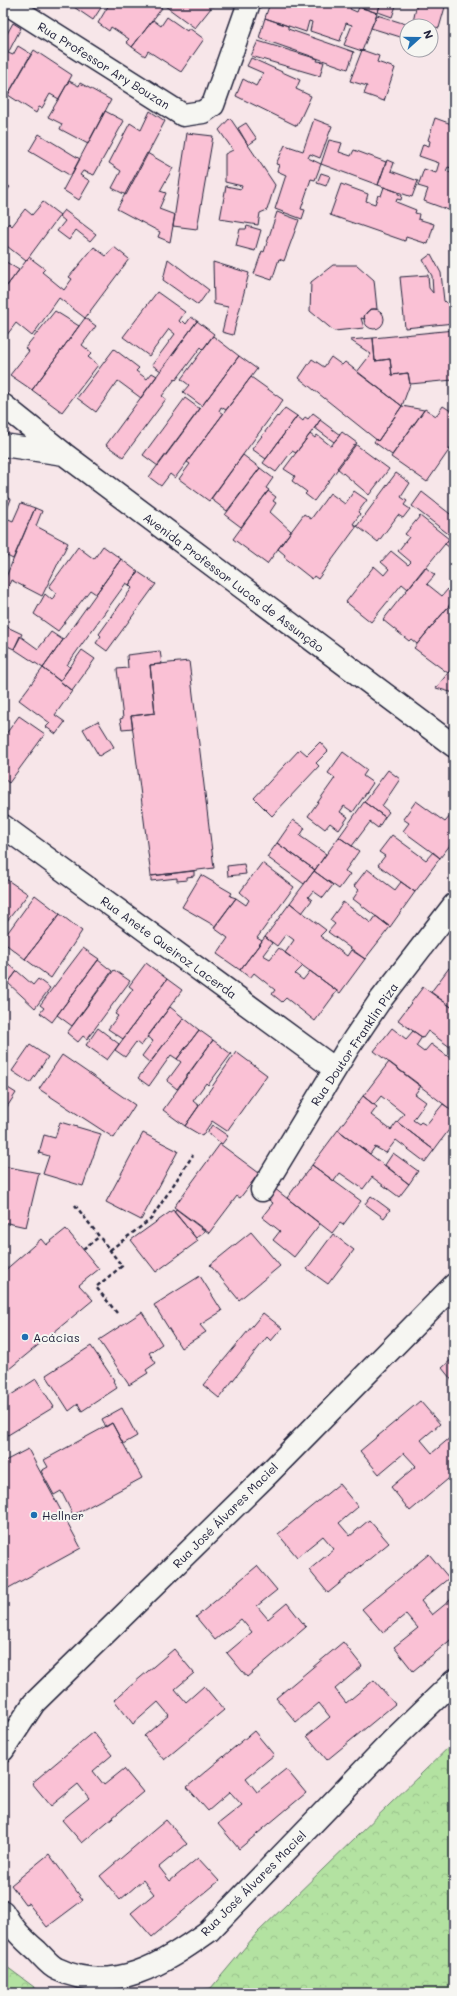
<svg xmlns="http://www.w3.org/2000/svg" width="457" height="1996" viewBox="0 0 457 1996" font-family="Mali,sans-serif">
<defs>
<pattern id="forest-crowns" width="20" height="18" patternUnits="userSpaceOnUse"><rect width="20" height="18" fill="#b3e2a1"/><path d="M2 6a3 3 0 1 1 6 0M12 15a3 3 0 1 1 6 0" fill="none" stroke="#9ac28c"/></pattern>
</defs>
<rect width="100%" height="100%" fill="#f7e6e9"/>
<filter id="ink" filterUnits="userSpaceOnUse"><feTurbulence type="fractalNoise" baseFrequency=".025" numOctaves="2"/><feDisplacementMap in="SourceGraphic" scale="8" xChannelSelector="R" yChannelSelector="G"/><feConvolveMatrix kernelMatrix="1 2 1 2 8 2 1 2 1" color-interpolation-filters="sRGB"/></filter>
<g filter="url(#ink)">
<path fill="url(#forest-crowns)" stroke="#6a826e" d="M 454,1742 L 454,1993 L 186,1993 L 211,1988 L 257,1933 Z
M 3,1964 L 38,1990 L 51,1993 L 3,1993 Z"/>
<path fill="#fac1d5" stroke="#22223b" d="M 68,3 L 104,3 L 93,20 Z
M 110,3 L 155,3 L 162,8 L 132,47 L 126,42 L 129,39 L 111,27 L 109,31 L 98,23 Z
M 161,3 L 215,3 L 195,28 Z
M 270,3 L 340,3 L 351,6 L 350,9 L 357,12 L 359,7 L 377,13 L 362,51 L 344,45 L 352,25 L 346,23 L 340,41 L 310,31 L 312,22 L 309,21 L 306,32 L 265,18 Z
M 350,3 L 381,3 L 377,13 Z
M 381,3 L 397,3 L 392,17 L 378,12 Z
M 417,3 L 428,3 L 445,7 L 439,28 L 413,22 Z
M 377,15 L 412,26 L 407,26 L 407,39 L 371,28 Z
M 167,17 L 187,31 L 189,28 L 204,39 L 181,72 L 148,51 L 145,56 L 132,47 L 153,20 L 161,26 Z
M 265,18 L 288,26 L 288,29 L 354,52 L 348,69 L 259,38 Z
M 13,23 L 21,28 L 8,53 L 13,55 L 18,46 L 31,54 L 3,103 L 3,41 Z
M 431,32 L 436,34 L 432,47 L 431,47 Z
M 258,41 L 318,59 L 317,61 L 324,62 L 320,76 L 251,56 Z
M 34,50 L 72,75 L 59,99 L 50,94 L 42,108 L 39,107 L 36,113 L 8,95 Z
M 362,50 L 379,56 L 377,62 L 395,68 L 384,101 L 364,94 L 367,86 L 350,81 Z
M 251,58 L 300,80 L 296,89 L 311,96 L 297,126 L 236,96 L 243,79 L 256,86 L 263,73 L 247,66 Z
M 69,81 L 79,86 L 80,83 L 111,100 L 88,144 L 60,129 L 62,124 L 48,117 Z
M 105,111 L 124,121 L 94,175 L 83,171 L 80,175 L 90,181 L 79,200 L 63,190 Z
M 150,111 L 165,121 L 126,195 L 112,188 L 121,171 L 109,163 L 130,123 L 141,130 Z
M 230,118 L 275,185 L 267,210 L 260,213 L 258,225 L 220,219 L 226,186 L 241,189 L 242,186 L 225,182 L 225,154 L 233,150 L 219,130 Z
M 435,118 L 454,125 L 454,169 L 448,167 L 446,171 L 454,174 L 454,212 L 424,201 L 428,189 L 418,186 L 424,169 L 436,173 L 439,163 L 419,156 L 423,144 L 429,146 L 430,141 L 428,140 Z
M 314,119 L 332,126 L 320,158 L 310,154 L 308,158 L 321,164 L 315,180 L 311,179 L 301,209 L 305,210 L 302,219 L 275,209 L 286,175 L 277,171 L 279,165 L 276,164 L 285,145 L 303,151 Z
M 246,123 L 257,139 L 248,145 L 238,128 Z
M 187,133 L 213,136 L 197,229 L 173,226 Z
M 39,134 L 80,159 L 71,176 L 29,151 Z
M 329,140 L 342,143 L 339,152 L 351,156 L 354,150 L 386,162 L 378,185 L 321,164 Z
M 147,153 L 173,168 L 160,191 L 166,193 L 159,209 L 175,215 L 170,242 L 158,237 L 160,232 L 117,209 Z
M 387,160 L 394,163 L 391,171 L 418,181 L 412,197 L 378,185 Z
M 321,173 L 330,176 L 326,186 L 317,183 Z
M 3,182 L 10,187 L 3,196 Z
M 341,184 L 368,194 L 366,201 L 375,204 L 378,195 L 381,196 L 384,187 L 398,192 L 398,194 L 402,195 L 401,200 L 397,199 L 396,202 L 416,210 L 415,213 L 419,214 L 418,219 L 434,224 L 428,244 L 406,237 L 405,241 L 330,215 Z
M 43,202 L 60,215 L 26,261 L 3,243 L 3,230 L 9,223 L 12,226 L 25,209 L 32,215 Z
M 64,210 L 96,234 L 90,241 L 76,230 L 69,240 L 57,231 L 65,221 L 59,216 Z
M 277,212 L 299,220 L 284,261 L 279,259 L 272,280 L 254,274 L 262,251 L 264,252 Z
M 247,226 L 261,230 L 255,251 L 236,246 L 240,229 L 246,229 Z
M 94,247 L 106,256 L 114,247 L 129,259 L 85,318 L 59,298 L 32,336 L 16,323 L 3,340 L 3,291 L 29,257 L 45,269 L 42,272 L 64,290 L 72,279 L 69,277 Z
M 431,254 L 441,273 L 444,301 L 454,310 L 454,323 L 405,328 L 400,277 L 428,275 L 429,288 L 433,293 L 432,276 L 423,260 Z
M 168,259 L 209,290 L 198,305 L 163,280 Z
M 3,260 L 19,270 L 3,291 L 4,270 Z
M 213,262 L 249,273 L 233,335 L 222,332 L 228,307 L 214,304 Z
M 333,265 L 357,265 L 374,280 L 377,309 L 370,309 L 364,316 L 365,319 L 361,318 L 364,328 L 334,331 L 310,311 L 311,282 Z
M 157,292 L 185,312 L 179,321 L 181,323 L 183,321 L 186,324 L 191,317 L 197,321 L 161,371 L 152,365 L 175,334 L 169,329 L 149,356 L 123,337 Z
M364 319a10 10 0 1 1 20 0a10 10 0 1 1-20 0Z
M 55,311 L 79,326 L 32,390 L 10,375 L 29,351 L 25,348 Z
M 85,318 L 96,326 L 82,345 L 92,353 L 88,357 L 98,365 L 62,412 L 32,390 Z
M 197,321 L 214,334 L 203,349 L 201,347 L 176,380 L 175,379 L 162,396 L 166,399 L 123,457 L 106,445 Z
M 454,330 L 453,380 L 410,384 L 408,373 L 392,375 L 390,359 L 375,361 L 373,338 Z
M 213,336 L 239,356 L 202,406 L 183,392 L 189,385 L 181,379 Z
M 373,338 L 375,361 L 390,359 L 392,375 L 408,373 L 410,384 L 402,406 L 357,372 L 371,354 L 350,340 Z
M 114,349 L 139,368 L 136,371 L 147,379 L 152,373 L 157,376 L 141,398 L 118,381 L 96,412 L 77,398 Z
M 239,356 L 257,369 L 226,410 L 221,407 L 219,411 L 223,414 L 175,478 L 170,474 L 161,486 L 149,477 Z
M 331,357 L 342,365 L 345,362 L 402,406 L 378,441 L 299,378 L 312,359 L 324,367 Z
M 251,377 L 283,400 L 209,501 L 179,479 L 190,464 L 187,462 Z
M 185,398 L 200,409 L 158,466 L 143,455 Z
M 402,406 L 424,410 L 392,455 L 374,442 L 376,439 L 378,441 Z
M 443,406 L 454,413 L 454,443 L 427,482 L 391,457 L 425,409 L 436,416 Z
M 285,408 L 297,416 L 266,459 L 252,449 L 277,416 L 278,417 Z
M 313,413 L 321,419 L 296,453 L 292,451 L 276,472 L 263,463 L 297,416 L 303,421 L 305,417 L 308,419 Z
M 320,420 L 340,435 L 334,442 L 315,428 Z
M 342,432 L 357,443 L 314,501 L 305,494 L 307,492 L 292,481 L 295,476 L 284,469 L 310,434 L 315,438 L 317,435 L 331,446 Z
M 355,444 L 389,469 L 369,495 L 337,468 Z
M 243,455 L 260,468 L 227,511 L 211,499 Z
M 260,468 L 273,478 L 266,488 L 269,490 L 241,527 L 225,515 Z
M 396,473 L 410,483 L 401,497 L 407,501 L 404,505 L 410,509 L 403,518 L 398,515 L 378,542 L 357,526 Z
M 268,491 L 276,497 L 273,501 L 276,503 L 270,512 L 291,531 L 267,564 L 233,539 Z
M 354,491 L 367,500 L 358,512 L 360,514 L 353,524 L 357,526 L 318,579 L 314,576 L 312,579 L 284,557 L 285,555 L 278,549 L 304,514 L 311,519 L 330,493 L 345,504 Z
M 422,492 L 454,517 L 454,532 L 451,536 L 412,506 Z
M 3,496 L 11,499 L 4,517 L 13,521 L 21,503 L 35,508 L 13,559 L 7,556 L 3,565 Z
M 35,508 L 42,511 L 36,526 L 68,543 L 42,596 L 11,580 L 3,599 L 3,584 Z
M 420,516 L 449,539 L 408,589 L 402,584 L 371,622 L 346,602 L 374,566 L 384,575 L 389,569 L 381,562 L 391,551 L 408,565 L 411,562 L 398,551 L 409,537 L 405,534 Z
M 454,532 L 454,551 L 445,544 Z
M 103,546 L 121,559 L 96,594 L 90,590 L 58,631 L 34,614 L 45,594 L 52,600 L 56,593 L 49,587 L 78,547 L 94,559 Z
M 121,559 L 138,572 L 129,585 L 126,583 L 67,665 L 70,667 L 60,681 L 43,668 Z
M 425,567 L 435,575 L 427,584 L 442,596 L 454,582 L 454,600 L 417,644 L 411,639 L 409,641 L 383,620 Z
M 138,572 L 156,584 L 107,651 L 96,643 L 101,636 L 99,634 L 132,588 L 129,585 Z
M 453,601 L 454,666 L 448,673 L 414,648 Z
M 3,625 L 22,634 L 14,649 L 3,644 Z
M 51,632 L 63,640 L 43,668 L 14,649 L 20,636 L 38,649 Z
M 82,650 L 95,659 L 72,691 L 60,681 Z
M 160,651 L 162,664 L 150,665 L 155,713 L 131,716 L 133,728 L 122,729 L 120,719 L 123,718 L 117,669 L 128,668 L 127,655 Z
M 189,661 L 214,868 L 151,876 L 131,716 L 155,713 L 150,665 Z
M 454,666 L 454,693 L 436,688 L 448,673 Z
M 43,668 L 72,691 L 55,715 L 65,722 L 56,734 L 46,727 L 50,723 L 19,700 Z
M 19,716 L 45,734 L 9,783 L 3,778 L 3,738 Z
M 98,721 L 114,747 L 99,756 L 83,729 Z
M 320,742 L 328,751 L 316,763 L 319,766 L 272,816 L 254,798 L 300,749 L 307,755 Z
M 343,752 L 367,770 L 363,776 L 373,783 L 353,812 L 344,806 L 340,812 L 348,817 L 339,830 L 330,823 L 325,829 L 308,816 L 335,778 L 328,773 Z
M 388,770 L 400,779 L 382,806 L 389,812 L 385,817 L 364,802 Z
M 416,801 L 445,822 L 452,814 L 454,815 L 454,840 L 440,858 L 403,831 L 409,823 L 403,819 Z
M 364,802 L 385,817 L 378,828 L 370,822 L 352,846 L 339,837 Z
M 293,820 L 305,828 L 300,836 L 326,854 L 315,870 L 277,843 Z
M 392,835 L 426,860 L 433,852 L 440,858 L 415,892 L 378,865 L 385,856 L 379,852 Z
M 339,837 L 359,851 L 345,871 L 350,874 L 339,889 L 314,871 Z
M 277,843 L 315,870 L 304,884 L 267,857 Z
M 262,863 L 294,887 L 257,938 L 262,941 L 240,970 L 217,954 L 228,938 L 214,928 L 236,898 L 246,905 L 249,900 L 240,892 Z
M 244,864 L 246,874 L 228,876 L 227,866 Z
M 367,869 L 395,890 L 401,882 L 415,892 L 390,927 L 353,899 L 359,890 L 354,886 Z
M 194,871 L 194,876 L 187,877 L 187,880 L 177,881 L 177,878 L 151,881 L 151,876 Z
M 314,871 L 333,885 L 323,898 L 313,891 L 308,897 L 312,900 L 302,913 L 290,903 Z
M 201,875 L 232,893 L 230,896 L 236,898 L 215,926 L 182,907 Z
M 3,877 L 28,894 L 7,921 L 3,918 Z
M 35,895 L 60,914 L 25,959 L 3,942 L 3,939 Z
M 343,902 L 371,923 L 376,916 L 390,927 L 365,959 L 328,932 L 335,924 L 330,920 Z
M 290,903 L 326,930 L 320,936 L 347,956 L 351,950 L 365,959 L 340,993 L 285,953 L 294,940 L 286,934 L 277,946 L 265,937 Z
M 60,914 L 82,931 L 51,978 L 25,959 Z
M 265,937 L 272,943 L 263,955 L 270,959 L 279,948 L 303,966 L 295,974 L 303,980 L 310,971 L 337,991 L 315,1021 L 286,998 L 282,1002 L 272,994 L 275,990 L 254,973 L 250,978 L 240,970 Z
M 83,948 L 99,959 L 52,1022 L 40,1013 L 44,1008 L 40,1005 Z
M 3,959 L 17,971 L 8,983 L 3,979 Z
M 98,960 L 112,971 L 72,1026 L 57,1015 Z
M 146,963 L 167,979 L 123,1039 L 108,1029 L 118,1016 L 115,1014 L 133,989 L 129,986 Z
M 449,968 L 454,971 L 454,1009 L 431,992 Z
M 114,970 L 130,981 L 87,1039 L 83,1036 L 78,1042 L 67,1033 Z
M 17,971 L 33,985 L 38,979 L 50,988 L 35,1008 L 8,983 Z
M 167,979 L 182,990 L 141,1046 L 136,1042 L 125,1057 L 115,1050 Z
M 423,987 L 454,1009 L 454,1050 L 428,1031 L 423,1038 L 398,1020 Z
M 170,1007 L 184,1018 L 150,1063 L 142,1056 L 153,1041 L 147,1037 Z
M 184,1018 L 199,1030 L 177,1059 L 171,1055 L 149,1086 L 138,1078 Z
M 98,1028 L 119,1044 L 107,1060 L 86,1045 Z
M 392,1028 L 406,1039 L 413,1031 L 422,1037 L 416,1046 L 424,1052 L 431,1044 L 454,1061 L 454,1065 L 448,1074 L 454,1079 L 454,1112 L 374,1051 Z
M 199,1030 L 213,1040 L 177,1089 L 167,1081 L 181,1062 L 177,1059 Z
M 213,1040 L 231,1054 L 208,1085 L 206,1083 L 193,1101 L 199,1106 L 185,1126 L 163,1110 Z
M 30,1045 L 48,1057 L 30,1083 L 12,1071 Z
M 236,1052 L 267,1075 L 227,1131 L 212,1121 L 202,1136 L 185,1126 Z
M 62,1055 L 135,1105 L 114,1138 L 39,1089 Z
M 389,1062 L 421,1086 L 415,1094 L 426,1102 L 413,1120 L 419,1124 L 421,1122 L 426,1125 L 443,1104 L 454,1112 L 454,1123 L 434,1150 L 397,1122 L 404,1114 L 381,1096 L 374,1105 L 363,1096 Z
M 3,1085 L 16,1093 L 3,1113 Z
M 363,1096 L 377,1107 L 371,1115 L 391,1130 L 397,1122 L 434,1150 L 425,1162 L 396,1140 L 386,1153 L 375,1147 L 370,1154 L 338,1130 Z
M 60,1122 L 101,1134 L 83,1186 L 43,1174 L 49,1156 L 39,1153 L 44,1135 L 55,1138 Z
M 212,1125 L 228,1136 L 222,1144 L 207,1133 Z
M 338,1130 L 409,1184 L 399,1197 L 372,1177 L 363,1189 L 340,1173 L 334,1181 L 312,1165 Z
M 143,1133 L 178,1151 L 141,1220 L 106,1202 Z
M 220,1144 L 259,1173 L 240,1198 L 237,1196 L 209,1233 L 174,1207 Z
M 393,1153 L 418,1171 L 409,1184 L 385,1165 Z
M 312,1165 L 361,1201 L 343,1225 L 340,1223 L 332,1233 L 287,1198 Z
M 3,1166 L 39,1173 L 26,1227 L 3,1222 Z
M 270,1185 L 320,1224 L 294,1257 L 273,1240 L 280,1231 L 262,1217 L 273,1203 L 262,1195 Z
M 371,1196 L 390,1210 L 384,1218 L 365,1204 Z
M 176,1209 L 205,1231 L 196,1238 L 174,1212 Z
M 173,1210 L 198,1241 L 156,1272 L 131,1240 Z
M 66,1229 L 99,1269 L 79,1285 L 93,1300 L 3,1374 L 3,1272 L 41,1239 L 46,1245 Z
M 251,1232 L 280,1266 L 239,1300 L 210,1265 Z
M 333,1234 L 354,1250 L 328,1284 L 307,1269 Z
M 200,1276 L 222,1311 L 200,1325 L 206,1332 L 181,1348 L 154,1305 Z
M 142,1312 L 162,1344 L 149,1353 L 156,1363 L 146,1370 L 148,1373 L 129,1385 L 99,1340 Z
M 263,1313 L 282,1328 L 271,1341 L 267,1337 L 219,1398 L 203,1385 Z
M 91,1346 L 114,1380 L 113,1381 L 117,1388 L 82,1411 L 78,1404 L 69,1411 L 46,1375 Z
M 454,1357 L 454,1383 L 442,1368 Z
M 36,1379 L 54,1407 L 3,1438 L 3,1400 Z
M 420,1401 L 440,1424 L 421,1440 L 432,1453 L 451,1437 L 454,1441 L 454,1474 L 410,1511 L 391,1487 L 416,1466 L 404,1453 L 379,1474 L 360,1451 Z
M 122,1408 L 137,1436 L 123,1444 L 112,1423 L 106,1427 L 102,1419 Z
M 112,1423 L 142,1478 L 73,1515 L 61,1491 L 54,1495 L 41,1471 L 48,1467 L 44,1460 Z
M 28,1449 L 81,1548 L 3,1591 L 3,1462 Z
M 339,1484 L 358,1507 L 339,1523 L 350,1536 L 369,1520 L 389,1543 L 328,1593 L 309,1570 L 334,1549 L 323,1536 L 297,1557 L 278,1534 Z
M 429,1554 L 449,1578 L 421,1601 L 432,1615 L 454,1597 L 454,1637 L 413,1671 L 394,1647 L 418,1628 L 406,1614 L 383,1633 L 362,1609 Z
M 257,1566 L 277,1590 L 257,1606 L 268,1619 L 287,1603 L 306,1627 L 247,1677 L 227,1653 L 252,1632 L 241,1619 L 215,1640 L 196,1617 Z
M 343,1642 L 362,1666 L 335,1689 L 346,1703 L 374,1680 L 395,1704 L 327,1760 L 307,1736 L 330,1717 L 319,1703 L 296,1722 L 276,1698 Z
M 174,1649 L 194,1673 L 175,1689 L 186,1702 L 204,1686 L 224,1710 L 164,1760 L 144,1736 L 169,1715 L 158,1702 L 133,1724 L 114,1700 Z
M 254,1731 L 274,1755 L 246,1778 L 257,1792 L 286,1769 L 306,1793 L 239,1849 L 218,1824 L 242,1805 L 230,1792 L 208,1811 L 187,1787 Z
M 93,1732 L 112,1755 L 93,1771 L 104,1785 L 124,1769 L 143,1792 L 82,1843 L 62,1820 L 89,1798 L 78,1784 L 51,1806 L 32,1783 Z
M 166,1820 L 187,1844 L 159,1867 L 170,1881 L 198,1858 L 219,1881 L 152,1937 L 131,1913 L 154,1894 L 143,1880 L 120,1900 L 100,1876 Z
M 49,1854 L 83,1900 L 47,1927 L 28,1903 L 25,1904 L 11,1885 Z"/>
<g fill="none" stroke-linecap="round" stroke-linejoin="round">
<g stroke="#22223b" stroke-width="25">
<path id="street" d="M 6,3 L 183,115 L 203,112 L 213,105 L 249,3
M 3,405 L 63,453
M 3,445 L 64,454 L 454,746
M 3,826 L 335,1069
M 262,1190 L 348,1048 L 379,1002 L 454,905
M 3,1750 L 34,1703 L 267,1475 L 454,1285
M 3,1912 C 13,1929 22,1938 37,1951 C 43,1957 50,1966 57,1969 C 114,1996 164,1963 209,1931 L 392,1741 L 454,1681"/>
</g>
<path stroke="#22223b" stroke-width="2.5" stroke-dasharray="4 3" stroke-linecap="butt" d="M 75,1205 L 122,1266 L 96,1287 L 117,1313
M 83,1249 L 99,1237
M 110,1250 L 151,1219 L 193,1155"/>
<use href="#street" stroke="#f6f6f2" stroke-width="22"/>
</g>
</g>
<g fill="#1f6fb2" stroke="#f6f6f2" stroke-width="1.5">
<circle cx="25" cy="1337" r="4"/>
<circle cx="34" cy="1515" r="4"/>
</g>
<g text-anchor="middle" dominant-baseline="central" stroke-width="4" stroke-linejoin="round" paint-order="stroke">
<g font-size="12" fill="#22223b" stroke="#f6f6f2">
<text transform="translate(104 65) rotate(32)">Rua Professor Ary Bouzan</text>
<text transform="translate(234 582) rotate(37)">Avenida Professor Lucas de Assunção</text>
<text transform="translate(169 947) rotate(36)">Rua Anete Queiroz Lacerda</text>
<text transform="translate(354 1044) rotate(-56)">Rua Doutor Franklin Piza</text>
<text transform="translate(225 1515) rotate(-45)">Rua José Álvares Maciel</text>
<text transform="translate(253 1883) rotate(-45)">Rua José Álvares Maciel</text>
</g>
<g font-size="12" fill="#22223b" stroke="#f6f6f2" text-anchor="start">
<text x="33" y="1337">Acácias</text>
<text x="42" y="1515">Hellner</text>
</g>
</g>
<rect width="457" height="1996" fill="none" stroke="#f6f6f2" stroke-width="16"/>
<rect x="8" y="8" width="441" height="1980" fill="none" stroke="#22223b" stroke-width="1.5" filter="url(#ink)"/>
<g transform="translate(419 38) rotate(69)"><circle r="19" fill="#f6f6f2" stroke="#a1a1a9"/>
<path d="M0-3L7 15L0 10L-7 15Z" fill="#1f6fb2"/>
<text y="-6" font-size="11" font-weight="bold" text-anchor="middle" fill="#22223b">N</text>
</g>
</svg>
